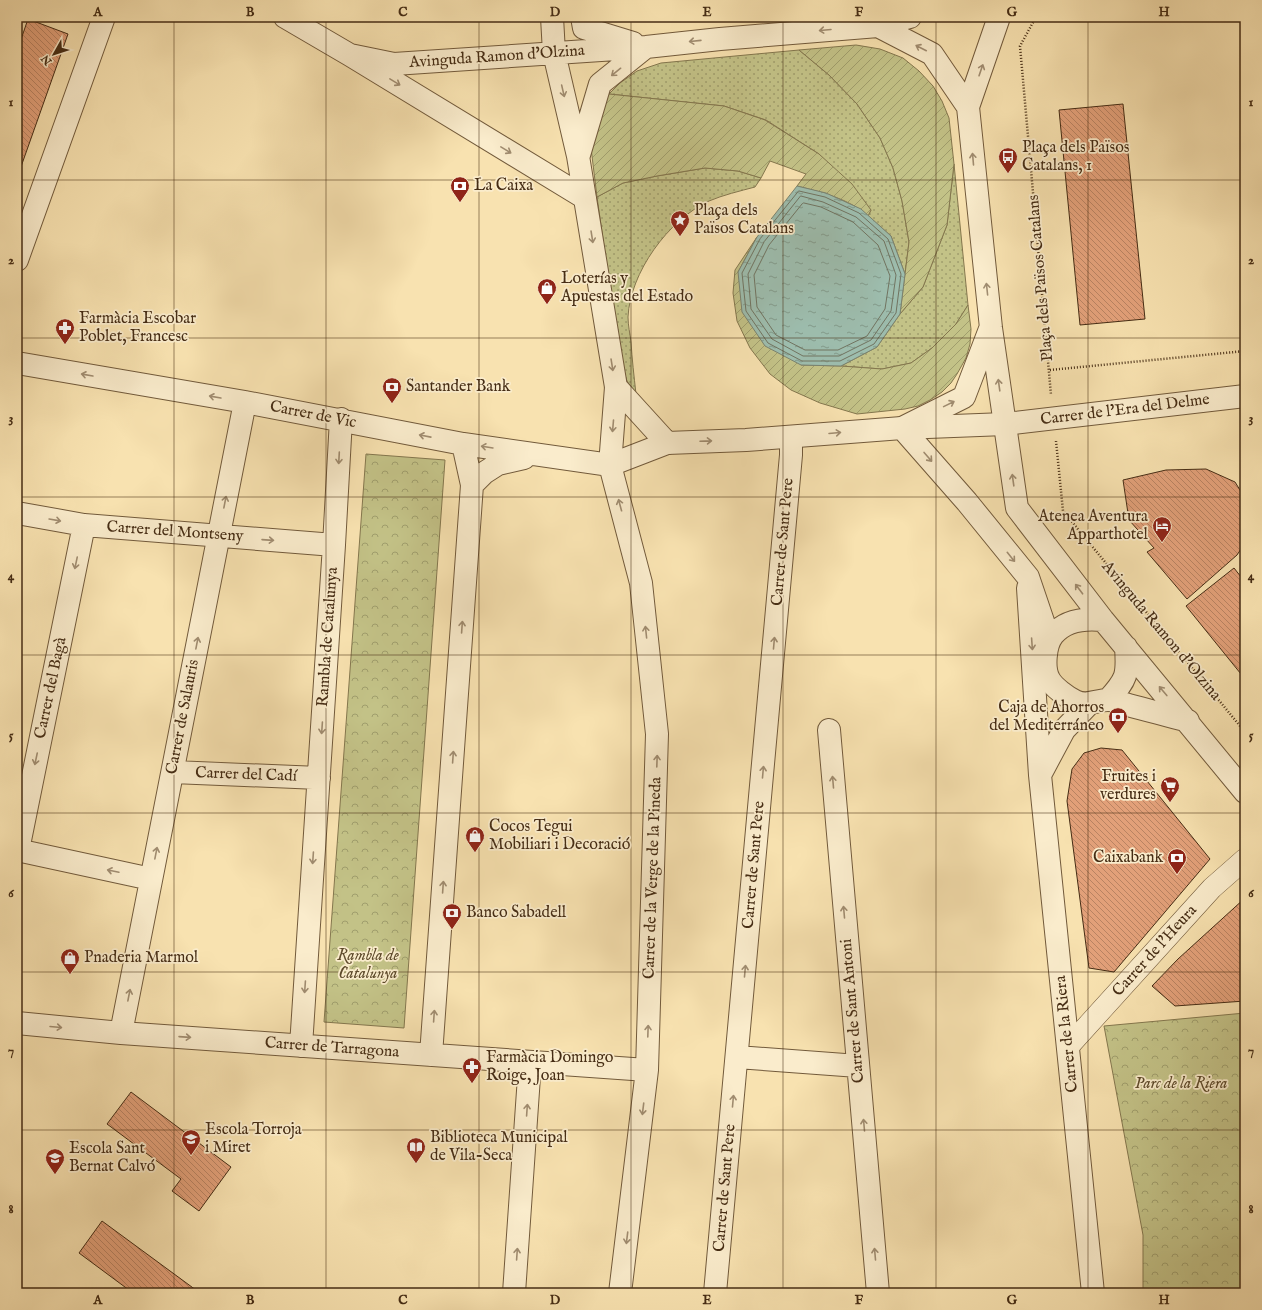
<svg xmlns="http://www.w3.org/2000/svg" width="1262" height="1310" viewBox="0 0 1262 1310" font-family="'IM FELL English',serif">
<defs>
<pattern id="grass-dots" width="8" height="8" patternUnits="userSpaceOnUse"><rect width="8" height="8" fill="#c3c287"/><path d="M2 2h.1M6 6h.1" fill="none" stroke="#a09e6d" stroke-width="1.8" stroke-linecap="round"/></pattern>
<pattern id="forest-crowns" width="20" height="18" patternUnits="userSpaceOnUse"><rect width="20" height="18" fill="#c3c287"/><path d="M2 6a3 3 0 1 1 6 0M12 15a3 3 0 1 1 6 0" fill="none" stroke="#a09e6d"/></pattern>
<pattern id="garden-furrows" width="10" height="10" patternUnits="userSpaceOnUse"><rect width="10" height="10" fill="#c3c287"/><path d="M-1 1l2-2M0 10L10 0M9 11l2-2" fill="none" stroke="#a09e6d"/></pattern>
<pattern id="water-ripples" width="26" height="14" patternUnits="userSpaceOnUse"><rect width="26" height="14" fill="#9dbdae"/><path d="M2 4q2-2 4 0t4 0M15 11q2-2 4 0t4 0" fill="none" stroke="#829a8c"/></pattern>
<pattern id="building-back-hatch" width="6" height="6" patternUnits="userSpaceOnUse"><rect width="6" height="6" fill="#e2a079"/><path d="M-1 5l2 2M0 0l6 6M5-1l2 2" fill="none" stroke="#b98362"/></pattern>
</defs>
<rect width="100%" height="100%" fill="#f8e2b0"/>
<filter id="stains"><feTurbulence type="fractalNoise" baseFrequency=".005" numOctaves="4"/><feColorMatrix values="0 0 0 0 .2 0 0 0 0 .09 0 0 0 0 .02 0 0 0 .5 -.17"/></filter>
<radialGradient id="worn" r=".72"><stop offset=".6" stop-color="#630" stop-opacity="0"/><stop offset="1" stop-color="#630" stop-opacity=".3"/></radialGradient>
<path fill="url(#grass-dots)" stroke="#84774e" d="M 799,50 L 829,75 L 857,104 L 880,138 L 893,168 L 902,201 L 909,242 L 905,274 L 891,236 L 868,216 L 871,210 L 819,154 L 766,120 L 724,106 L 609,94 L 620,83 L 637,71 L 661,63 Z
M 954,164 L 968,305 L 956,324 L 932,348 L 911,363 L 882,369 L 841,366 L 877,347 L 900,314 L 923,287 L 947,225 Z
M 705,168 L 738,171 L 761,178 L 755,187 C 740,191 723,195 709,201 C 668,220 630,273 628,317 C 628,325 630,334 631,342 C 632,359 634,376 636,394 L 627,381 L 621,365 L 597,197 L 623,183 L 657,176 Z"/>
<path fill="url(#forest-crowns)" stroke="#84774e" d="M 366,454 L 445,460 L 404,1028 L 324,1022 Z
M 1245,1013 L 1245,1293 L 1143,1293 L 1143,1235 L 1104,1026 Z"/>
<path fill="url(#garden-furrows)" stroke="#84774e" d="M 856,45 L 880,49 L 903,58 L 919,71 L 933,86 L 942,101 L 949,118 L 954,164 L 947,225 L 923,287 L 900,314 L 909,242 L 902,201 L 893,168 L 880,138 L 857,104 L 829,75 L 799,50 Z
M 609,94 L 724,106 L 765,120 L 819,154 L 852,184 L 871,210 L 868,216 C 850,199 821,192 797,186 L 806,174 L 770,161 L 761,178 L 738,171 L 705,168 L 657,176 L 623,183 L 597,197 L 591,148 L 599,110 Z
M 757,237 L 738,272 L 801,365 L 841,366 L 882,369 L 911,363 L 932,348 L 956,324 L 968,305 L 971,329 L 970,344 L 966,358 L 957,374 L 951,383 L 942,392 L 930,400 L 918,406 L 905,409 L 857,414 L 820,403 L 791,390 L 770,374 L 750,348 L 737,321 L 733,293 L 735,270 Z"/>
<path fill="url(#water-ripples)" stroke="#7a8370" d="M 797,186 L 826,193 L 861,209 L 891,236 L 905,274 L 900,314 L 877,347 L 841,366 L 801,365 L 765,346 L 742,312 L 738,272 L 757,237 Z"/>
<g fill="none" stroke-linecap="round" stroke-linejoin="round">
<path stroke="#717461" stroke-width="1" d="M 799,191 L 825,197 L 859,213 L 888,239 L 901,274 L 896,313 L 874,344 L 840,361 L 802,361 L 768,343 L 746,311 L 742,273 L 760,239 Z
M 801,196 L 823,202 L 856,217 L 884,241 L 896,275 L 891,311 L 871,340 L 839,356 L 803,356 L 772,339 L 751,309 L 748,274 L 764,242 Z
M 804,203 L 821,207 L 853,222 L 878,245 L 890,276 L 885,309 L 867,336 L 838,350 L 805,350 L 776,335 L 757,307 L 754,275 L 769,245 L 802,204 Z"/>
</g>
<path fill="url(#building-back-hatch)" stroke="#452c14" d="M 28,19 L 68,34 L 17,178 L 17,51 Z
M 1123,104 L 1145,319 L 1080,325 L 1059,110 Z
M 1206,469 L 1235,482 L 1245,498 L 1245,543 L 1237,555 L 1187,599 L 1147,552 L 1154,548 L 1129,520 L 1123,480 L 1166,470 Z
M 1234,568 L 1245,582 L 1245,679 L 1186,606 Z
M 1101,748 L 1122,750 L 1210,859 L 1114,972 L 1089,968 L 1067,801 L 1072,769 L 1084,753 Z
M 1245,898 L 1245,1001 L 1175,1006 L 1152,986 L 1178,959 Z
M 131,1092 L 231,1167 L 199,1211 L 172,1191 L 181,1179 L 107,1124 Z
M 102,1221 L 200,1293 L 133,1293 L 79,1253 Z"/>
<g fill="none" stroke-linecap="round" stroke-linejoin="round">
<g stroke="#725a3b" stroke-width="22">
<path id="pedestrian" d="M 1068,1047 L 1212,888 L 1245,859"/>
</g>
<g stroke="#725a3b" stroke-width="24">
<path id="minor" d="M 17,260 L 104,17
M 17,363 L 245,402 L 463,444 L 610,465 L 667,443
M 616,387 L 610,465 L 641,583 L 657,734 L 647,1070 L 620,1293
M 902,428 L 1005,424 L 1245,396
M 472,485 L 484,473 L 498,464 L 524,458
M 17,513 L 84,525 L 334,545
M 1028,588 L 1040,775 L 1093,1293
M 829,730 L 878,1293
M 173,772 L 319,778
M 1040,775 L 1064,730 L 1089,704
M 17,850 L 151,879
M 18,850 L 84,525
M 17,1023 L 121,1033 L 647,1070
M 121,1033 L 245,402
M 301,1046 L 334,545 L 341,419
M 431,1055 L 472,485 L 463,444
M 737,1057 L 858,1066
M 514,1293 L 530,1062
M 715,1293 L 791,455 L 791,437"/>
</g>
<g stroke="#725a3b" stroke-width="24">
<path id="tertiary" d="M 285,17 L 350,55 L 585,198
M 552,17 L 554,53 L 578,156 L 616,387 L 667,443 L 746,440 L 902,428 L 964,397 L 990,329
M 582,17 L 584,28 L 633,43
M 878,26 L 932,54 L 968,107 L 991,328 L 1017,508 L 1103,620 L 1245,792
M 350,55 L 394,64 L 646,47 L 720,39 L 878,26 L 910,17
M 968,107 L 999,17
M 579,155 L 600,84 L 646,47
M 902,428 L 967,502 L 1028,577 L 1049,639
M 1103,620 C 1084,618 1065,620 1053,635 C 1045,645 1043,668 1049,679 C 1053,687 1067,697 1075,701 C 1087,707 1096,700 1108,700 C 1114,700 1122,703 1128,705 C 1148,710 1168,716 1188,721
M 1108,700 C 1127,679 1128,675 1126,647"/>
</g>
<path stroke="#452c14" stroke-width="2.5" stroke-dasharray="1 2" stroke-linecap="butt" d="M 1036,17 L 1020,46 L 1051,395
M 1050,370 L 1245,351
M 1056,441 L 1063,511 L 1245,732"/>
<use href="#pedestrian" stroke="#faeccc" stroke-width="21"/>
<use href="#minor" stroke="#faeccc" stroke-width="22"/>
<use href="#tertiary" stroke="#faeccc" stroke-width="22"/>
</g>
<defs><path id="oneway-shaft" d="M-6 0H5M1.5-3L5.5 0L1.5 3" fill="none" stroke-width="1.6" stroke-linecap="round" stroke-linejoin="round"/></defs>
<g stroke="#a08c70">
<use href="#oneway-shaft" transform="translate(825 30) rotate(175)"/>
<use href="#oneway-shaft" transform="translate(695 41) rotate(174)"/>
<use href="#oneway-shaft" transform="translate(921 48) rotate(-153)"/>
<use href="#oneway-shaft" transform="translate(981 70) rotate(-71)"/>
<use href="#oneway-shaft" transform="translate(616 72) rotate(141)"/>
<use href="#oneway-shaft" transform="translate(395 82) rotate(31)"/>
<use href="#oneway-shaft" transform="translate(563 91) rotate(77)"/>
<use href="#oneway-shaft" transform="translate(506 150) rotate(31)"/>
<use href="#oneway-shaft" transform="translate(973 159) rotate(-95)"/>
<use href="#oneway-shaft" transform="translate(592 237) rotate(81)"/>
<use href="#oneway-shaft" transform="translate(987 289) rotate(-96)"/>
<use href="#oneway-shaft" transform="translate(612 365) rotate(81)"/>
<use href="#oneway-shaft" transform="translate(87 375) rotate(-170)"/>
<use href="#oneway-shaft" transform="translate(999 385) rotate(-98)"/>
<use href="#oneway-shaft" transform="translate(215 397) rotate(-170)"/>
<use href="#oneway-shaft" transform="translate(949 404) rotate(-26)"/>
<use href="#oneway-shaft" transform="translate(613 426) rotate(95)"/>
<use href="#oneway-shaft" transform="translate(835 433) rotate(-5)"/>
<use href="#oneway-shaft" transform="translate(425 436) rotate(-169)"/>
<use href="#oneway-shaft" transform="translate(706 441) rotate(-2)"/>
<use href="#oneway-shaft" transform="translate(487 447) rotate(-171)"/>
<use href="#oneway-shaft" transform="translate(928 457) rotate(49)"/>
<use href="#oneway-shaft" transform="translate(339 458) rotate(93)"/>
<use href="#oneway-shaft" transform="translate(1013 480) rotate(-98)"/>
<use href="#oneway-shaft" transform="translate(225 502) rotate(-79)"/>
<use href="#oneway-shaft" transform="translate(620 505) rotate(-105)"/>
<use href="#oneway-shaft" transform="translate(55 520) rotate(10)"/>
<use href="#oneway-shaft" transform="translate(268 540) rotate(4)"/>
<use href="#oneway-shaft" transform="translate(1011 557) rotate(51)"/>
<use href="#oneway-shaft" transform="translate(76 563) rotate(102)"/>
<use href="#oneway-shaft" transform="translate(1079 589) rotate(-127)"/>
<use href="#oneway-shaft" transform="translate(462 627) rotate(-86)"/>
<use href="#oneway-shaft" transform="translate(646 632) rotate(-96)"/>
<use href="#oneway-shaft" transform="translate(197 643) rotate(-79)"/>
<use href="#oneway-shaft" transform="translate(774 643) rotate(-85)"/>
<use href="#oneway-shaft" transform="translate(1032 644) rotate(86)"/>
<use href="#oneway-shaft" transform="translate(1163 691) rotate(-130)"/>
<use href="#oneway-shaft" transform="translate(322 728) rotate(94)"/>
<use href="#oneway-shaft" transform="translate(453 757) rotate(-86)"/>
<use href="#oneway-shaft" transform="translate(36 759) rotate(102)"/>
<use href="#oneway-shaft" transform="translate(657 761) rotate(-88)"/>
<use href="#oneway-shaft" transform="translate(763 772) rotate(-85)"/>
<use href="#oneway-shaft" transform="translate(833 782) rotate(-95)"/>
<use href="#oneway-shaft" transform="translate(156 853) rotate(-79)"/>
<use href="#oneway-shaft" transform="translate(313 858) rotate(94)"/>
<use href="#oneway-shaft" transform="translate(113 871) rotate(-168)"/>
<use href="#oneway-shaft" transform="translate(443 887) rotate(-86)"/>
<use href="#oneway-shaft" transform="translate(844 912) rotate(-95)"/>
<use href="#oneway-shaft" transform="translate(745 971) rotate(-85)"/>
<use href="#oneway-shaft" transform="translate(305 987) rotate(94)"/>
<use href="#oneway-shaft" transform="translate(129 995) rotate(-79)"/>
<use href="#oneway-shaft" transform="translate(434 1016) rotate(-86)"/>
<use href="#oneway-shaft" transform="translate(56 1027) rotate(5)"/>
<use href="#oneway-shaft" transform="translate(648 1031) rotate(-88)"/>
<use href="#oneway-shaft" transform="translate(185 1037) rotate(4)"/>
<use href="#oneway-shaft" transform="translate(733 1101) rotate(-85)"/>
<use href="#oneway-shaft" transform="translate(643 1109) rotate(97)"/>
<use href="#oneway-shaft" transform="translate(527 1110) rotate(-86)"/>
<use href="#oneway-shaft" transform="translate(864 1125) rotate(-95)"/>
<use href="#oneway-shaft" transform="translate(627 1238) rotate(97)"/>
<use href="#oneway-shaft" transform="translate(517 1254) rotate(-86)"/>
<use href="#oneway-shaft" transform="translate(875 1254) rotate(-95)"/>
</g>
<path fill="none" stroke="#452c14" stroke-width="1" stroke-opacity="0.55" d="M 174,17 L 174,1293M 326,17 L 326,1293M 479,17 L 479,1293M 631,17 L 631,1293M 783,17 L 783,1293M 936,17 L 936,1293M 1088,17 L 1088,1293M 17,180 L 1245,180M 17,338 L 1245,338M 17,497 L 1245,497M 17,655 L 1245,655M 17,813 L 1245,813M 17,972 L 1245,972M 17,1130 L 1245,1130"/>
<defs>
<g id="bus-pin" transform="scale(1)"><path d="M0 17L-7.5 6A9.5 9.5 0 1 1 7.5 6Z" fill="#8f2418" stroke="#faeccc"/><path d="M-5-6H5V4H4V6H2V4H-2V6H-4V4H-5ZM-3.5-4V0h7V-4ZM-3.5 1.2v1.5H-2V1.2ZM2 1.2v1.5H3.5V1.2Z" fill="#fff"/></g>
<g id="bank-pin" transform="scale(1)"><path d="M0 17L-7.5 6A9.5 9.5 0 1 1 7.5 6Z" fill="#8f2418" stroke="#faeccc"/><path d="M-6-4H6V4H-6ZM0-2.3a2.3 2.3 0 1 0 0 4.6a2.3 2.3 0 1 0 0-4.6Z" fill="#fff"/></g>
<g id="sight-pin" transform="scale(1)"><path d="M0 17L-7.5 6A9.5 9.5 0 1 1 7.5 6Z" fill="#8f2418" stroke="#faeccc"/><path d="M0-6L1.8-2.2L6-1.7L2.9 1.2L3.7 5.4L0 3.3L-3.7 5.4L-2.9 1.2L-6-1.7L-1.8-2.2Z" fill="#fff"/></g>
<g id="shop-pin" transform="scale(1)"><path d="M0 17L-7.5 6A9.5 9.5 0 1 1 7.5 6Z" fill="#8f2418" stroke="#faeccc"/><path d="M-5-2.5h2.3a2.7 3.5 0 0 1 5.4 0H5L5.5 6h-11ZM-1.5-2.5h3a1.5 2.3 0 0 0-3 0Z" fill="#fff"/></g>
<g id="pharmacy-pin" transform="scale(1)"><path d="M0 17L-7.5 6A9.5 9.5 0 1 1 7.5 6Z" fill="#8f2418" stroke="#faeccc"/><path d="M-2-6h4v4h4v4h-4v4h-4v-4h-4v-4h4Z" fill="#fff"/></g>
<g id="hotel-pin" transform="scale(1)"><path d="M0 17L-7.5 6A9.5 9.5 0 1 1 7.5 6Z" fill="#8f2418" stroke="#faeccc"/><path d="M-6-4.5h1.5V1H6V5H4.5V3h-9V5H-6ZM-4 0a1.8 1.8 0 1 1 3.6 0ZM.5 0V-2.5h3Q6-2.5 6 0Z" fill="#fff"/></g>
<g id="supermarket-pin" transform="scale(1)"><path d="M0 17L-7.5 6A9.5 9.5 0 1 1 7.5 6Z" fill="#8f2418" stroke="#faeccc"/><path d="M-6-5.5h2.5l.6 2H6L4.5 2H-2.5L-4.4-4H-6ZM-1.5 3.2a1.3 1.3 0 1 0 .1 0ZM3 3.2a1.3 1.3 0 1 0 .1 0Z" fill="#fff"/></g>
<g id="school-pin" transform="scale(1)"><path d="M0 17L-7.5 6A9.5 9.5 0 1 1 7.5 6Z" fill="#8f2418" stroke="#faeccc"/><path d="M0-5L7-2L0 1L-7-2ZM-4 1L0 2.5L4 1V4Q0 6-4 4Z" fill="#fff"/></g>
<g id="library-pin" transform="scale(1)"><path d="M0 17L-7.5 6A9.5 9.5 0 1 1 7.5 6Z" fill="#8f2418" stroke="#faeccc"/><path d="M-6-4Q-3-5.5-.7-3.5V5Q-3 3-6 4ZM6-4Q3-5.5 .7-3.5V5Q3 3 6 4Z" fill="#fff"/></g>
</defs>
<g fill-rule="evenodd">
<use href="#bus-pin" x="1008" y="157"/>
<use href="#bank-pin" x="460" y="186"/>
<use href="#sight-pin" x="680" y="220"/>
<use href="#shop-pin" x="547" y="288"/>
<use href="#pharmacy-pin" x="65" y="328"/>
<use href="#bank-pin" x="392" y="387"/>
<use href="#hotel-pin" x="1162" y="526"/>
<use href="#bank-pin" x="1118" y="717"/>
<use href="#supermarket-pin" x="1170" y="786"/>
<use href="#shop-pin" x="475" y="836"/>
<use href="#bank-pin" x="1177" y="858"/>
<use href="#bank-pin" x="452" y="913"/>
<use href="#shop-pin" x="70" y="958"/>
<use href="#pharmacy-pin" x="472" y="1067"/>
<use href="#school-pin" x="191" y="1139"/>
<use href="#library-pin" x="416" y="1147"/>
<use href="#school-pin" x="55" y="1158"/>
</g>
<g text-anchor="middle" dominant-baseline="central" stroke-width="3.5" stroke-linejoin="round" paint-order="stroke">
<g font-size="16" fill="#452c14" stroke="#faeccc">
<text transform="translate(497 57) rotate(-4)">Avinguda Ramon d'Olzina</text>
<text transform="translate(1041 278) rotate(-95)">Plaça dels Països Catalans</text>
<text transform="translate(1125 410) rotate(-7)">Carrer de l'Era del Delme</text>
<text transform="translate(313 415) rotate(11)">Carrer de Vic</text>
<text transform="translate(175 532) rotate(4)">Carrer del Montseny</text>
<text transform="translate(783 542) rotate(-85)">Carrer de Sant Pere</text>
<text transform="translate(1161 631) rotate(50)">Avinguda Ramon d'Olzina</text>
<text transform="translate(328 637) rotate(-86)">Rambla de Catalunya</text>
<text transform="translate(51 688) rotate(-78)">Carrer del Bagà</text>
<text transform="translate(183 717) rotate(-79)">Carrer de Salauris</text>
<text transform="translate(246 775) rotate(2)">Carrer del Cadí</text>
<text transform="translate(754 865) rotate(-85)">Carrer de Sant Pere</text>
<text transform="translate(653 878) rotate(-88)">Carrer de la Verge de la Pineda</text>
<text transform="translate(1155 951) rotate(-48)">Carrer de l'Heura</text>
<text transform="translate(853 1011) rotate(-95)">Carrer de Sant Antoni</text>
<text transform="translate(1067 1034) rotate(-96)">Carrer de la Riera</text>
<text transform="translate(332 1048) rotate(4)">Carrer de Tarragona</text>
<text transform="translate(725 1188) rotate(-85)">Carrer de Sant Pere</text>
</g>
<g font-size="16" fill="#452c14" stroke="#faeccc" text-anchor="start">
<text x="1022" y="148">Plaça dels Països<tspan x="1022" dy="18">Catalans, 1</tspan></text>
<text x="474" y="186">La Caixa</text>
<text x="694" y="211">Plaça dels<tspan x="694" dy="18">Països Catalans</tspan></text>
<text x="561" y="279">Loterías y<tspan x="561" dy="18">Apuestas del Estado</tspan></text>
<text x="79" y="319">Farmàcia Escobar<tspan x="79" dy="18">Poblet, Francesc</tspan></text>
<text x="406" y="387">Santander Bank</text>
<text x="1148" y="517" text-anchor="end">Atenea Aventura<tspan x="1148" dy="18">Apparthotel</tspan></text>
<text x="1104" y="708" text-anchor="end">Caja de Ahorros<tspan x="1104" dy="18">del Mediterráneo</tspan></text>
<text x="1156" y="777" text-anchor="end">Fruites i<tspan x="1156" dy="18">verdures</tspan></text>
<text x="489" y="827">Cocos Tegui<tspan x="489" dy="18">Mobiliari i Decoració</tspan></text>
<text x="1163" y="858" text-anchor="end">Caixabank</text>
<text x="466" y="913">Banco Sabadell</text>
<text x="84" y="958">Pnaderia Marmol</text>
<text x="486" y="1058">Farmàcia Domingo<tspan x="486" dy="18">Roige, Joan</tspan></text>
<text x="205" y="1130">Escola Torroja<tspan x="205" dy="18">i Miret</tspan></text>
<text x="430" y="1138">Biblioteca Municipal<tspan x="430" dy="18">de Vila-Seca</tspan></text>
<text x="69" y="1149">Escola Sant<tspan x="69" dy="18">Bernat Calvó</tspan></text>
</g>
<g font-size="16" font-style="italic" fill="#5e4a2b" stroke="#faeccc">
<text x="368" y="956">Rambla de<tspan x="368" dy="18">Catalunya</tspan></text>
<text x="1181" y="1084">Parc de la Riera</text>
</g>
</g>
<rect width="1262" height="1310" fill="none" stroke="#f8e2b0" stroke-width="44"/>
<g transform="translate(54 54) rotate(231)" stroke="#faeccc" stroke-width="3" paint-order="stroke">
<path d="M0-3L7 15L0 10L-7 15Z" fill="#452c14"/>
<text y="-6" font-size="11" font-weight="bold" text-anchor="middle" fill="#452c14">N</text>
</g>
<rect x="22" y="22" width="1218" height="1266" fill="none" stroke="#452c14" stroke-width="1.5"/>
<g font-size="13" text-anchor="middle" font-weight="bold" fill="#452c14">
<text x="98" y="16">A</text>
<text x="250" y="16">B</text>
<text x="403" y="16">C</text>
<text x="555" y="16">D</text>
<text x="707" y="16">E</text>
<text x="859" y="16">F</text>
<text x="1012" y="16">G</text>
<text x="1164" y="16">H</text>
<text x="11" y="106">1</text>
<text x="1251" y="106">1</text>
<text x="11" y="264">2</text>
<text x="1251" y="264">2</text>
<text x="11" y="422">3</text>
<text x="1251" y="422">3</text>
<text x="11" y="580">4</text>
<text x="1251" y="580">4</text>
<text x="11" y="739">5</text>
<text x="1251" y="739">5</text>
<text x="11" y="897">6</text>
<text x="1251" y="897">6</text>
<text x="11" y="1055">7</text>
<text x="1251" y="1055">7</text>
<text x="11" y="1213">8</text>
<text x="1251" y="1213">8</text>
<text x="98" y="1304">A</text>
<text x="250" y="1304">B</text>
<text x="403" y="1304">C</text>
<text x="555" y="1304">D</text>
<text x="707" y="1304">E</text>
<text x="859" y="1304">F</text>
<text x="1012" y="1304">G</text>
<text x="1164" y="1304">H</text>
</g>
<rect width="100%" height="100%" filter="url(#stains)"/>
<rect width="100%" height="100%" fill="url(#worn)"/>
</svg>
